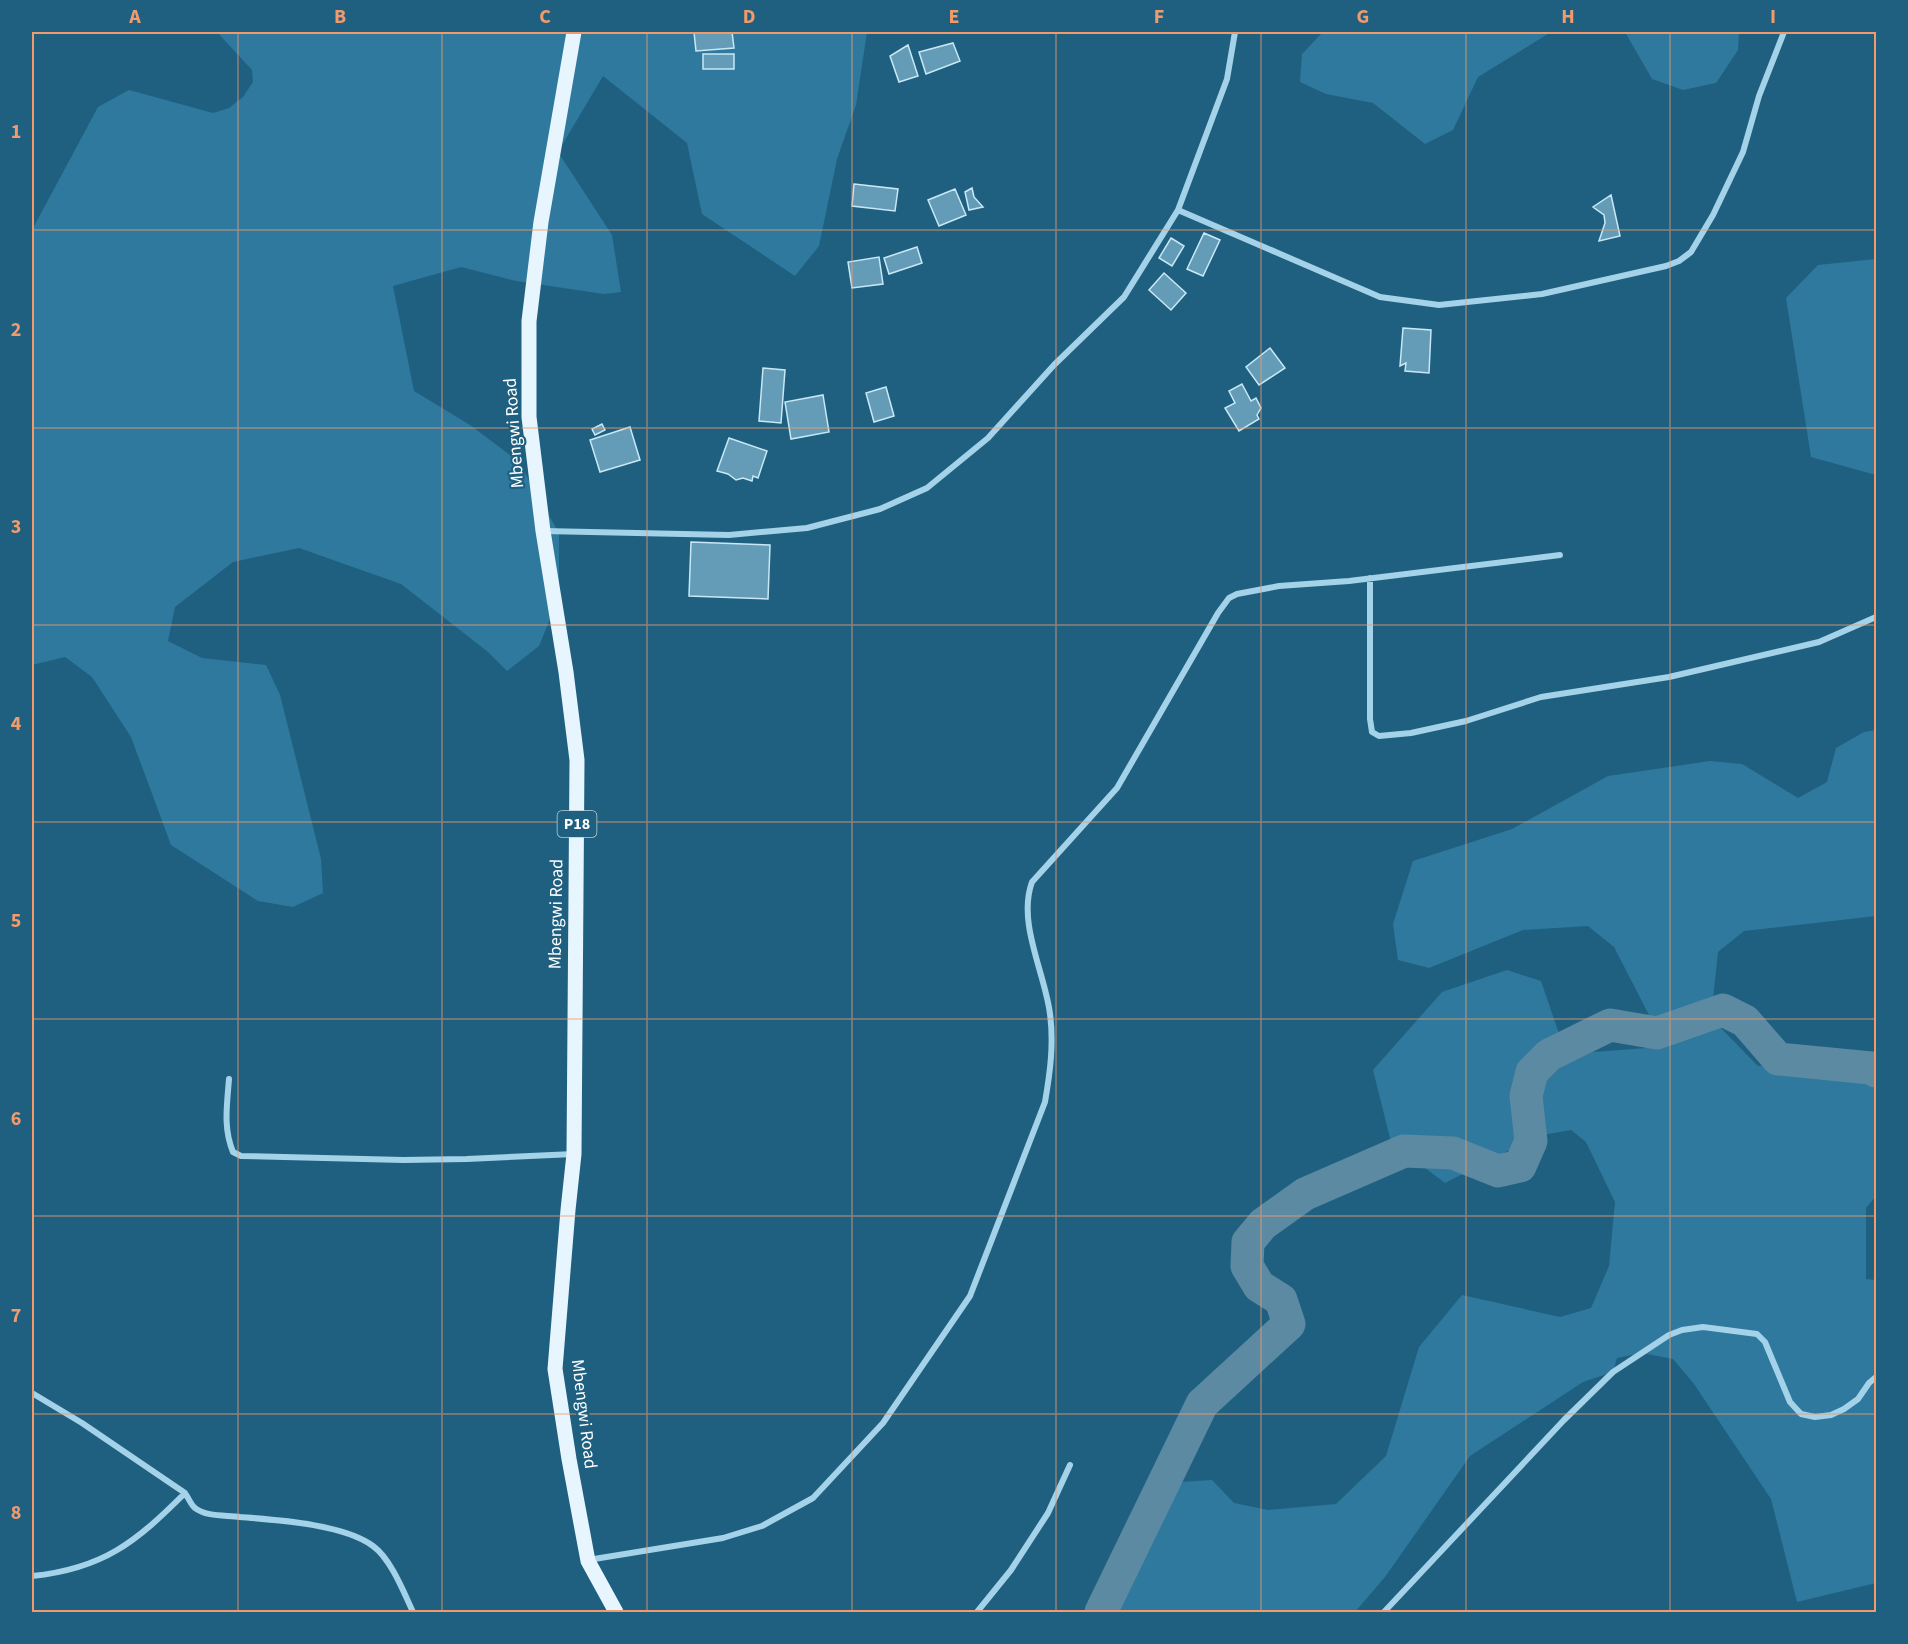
<svg xmlns="http://www.w3.org/2000/svg" width="1908" height="1644" viewBox="0 0 1908 1644" font-family="'Source Sans 3',sans-serif">
<rect width="100%" height="100%" fill="#1f6081"/>
<path fill="#2e799d" d="M 217,32 L 867,32 L 856,105 L 837,159 L 819,246 L 795,276 L 702,214 L 687,143 L 603,76 L 558,152 L 612,235 L 621,292 L 604,294 L 516,281 L 461,267 L 393,286 L 414,391 L 470,425 L 518,461 L 559,533 L 559,597 L 539,646 L 507,671 L 488,652 L 401,584 L 299,548 L 233,562 L 175,607 L 168,641 L 202,658 L 266,665 L 280,695 L 321,859 L 323,893 L 293,907 L 258,901 L 171,845 L 131,737 L 92,677 L 65,657 L 32,665 L 32,230 L 98,107 L 129,90 L 213,113 L 229,108 L 243,97 L 253,82 L 252,70 Z
M 1323,32 L 1551,32 L 1478,77 L 1453,130 L 1425,144 L 1373,103 L 1326,94 L 1300,82 L 1302,54 Z
M 1625,32 L 1739,32 L 1738,50 L 1716,83 L 1683,90 L 1652,79 Z
M 1876,259 L 1876,475 L 1811,457 L 1786,298 L 1818,265 Z
M 1876,730 L 1876,916 L 1744,931 L 1718,952 L 1711,1018 L 1758,1066 L 1855,1054 L 1876,1062 L 1876,1196 L 1866,1208 L 1866,1279 L 1876,1280 L 1876,1583 L 1797,1602 L 1771,1499 L 1694,1384 L 1673,1359 L 1642,1353 L 1617,1358 L 1613,1372 L 1583,1382 L 1470,1456 L 1385,1577 L 1355,1612 L 1108,1612 L 1142,1539 L 1180,1482 L 1212,1480 L 1234,1503 L 1268,1510 L 1336,1504 L 1386,1456 L 1419,1347 L 1462,1295 L 1560,1317 L 1591,1308 L 1609,1266 L 1615,1202 L 1586,1142 L 1571,1130 L 1537,1136 L 1445,1183 L 1391,1142 L 1373,1070 L 1442,992 L 1507,970 L 1541,981 L 1566,1054 L 1647,1048 L 1649,1015 L 1614,947 L 1588,926 L 1523,930 L 1429,968 L 1398,960 L 1393,924 L 1413,861 L 1512,829 L 1608,776 L 1710,761 L 1742,764 L 1798,798 L 1827,782 L 1836,748 L 1864,732 Z"/>
<g fill="none" stroke-linecap="round" stroke-linejoin="round">
<path stroke="#5b8aa2" stroke-width="33" d="M 1101,1612 L 1202,1404 L 1289,1324 L 1281,1300 L 1259,1286 L 1247,1266 L 1248,1242 L 1263,1224 L 1305,1194 L 1404,1151 L 1453,1153 L 1498,1171 L 1520,1166 L 1531,1141 L 1526,1096 L 1532,1072 L 1549,1055 L 1610,1025 L 1657,1033 L 1723,1010 L 1745,1021 L 1778,1059 L 1871,1068 L 1876,1071"/>
</g>
<path fill="#649cb7" stroke="#c8e8f6" stroke-width="1.5" d="M 694,32 L 732,32 L 734,48 L 696,51 Z
M 953,43 L 960,61 L 926,74 L 919,52 Z
M 908,45 L 918,76 L 899,82 L 890,56 Z
M 703,54 L 734,54 L 734,69 L 703,69 Z
M 854,184 L 898,189 L 895,211 L 852,206 Z
M 972,188 L 974,197 L 983,207 L 969,210 L 965,192 Z
M 955,189 L 966,215 L 939,226 L 928,200 Z
M 1611,195 L 1620,236 L 1599,241 L 1605,223 L 1604,215 L 1593,207 Z
M 1204,233 L 1220,240 L 1203,276 L 1187,269 Z
M 1171,238 L 1184,246 L 1172,266 L 1159,258 Z
M 917,247 L 922,263 L 889,274 L 884,258 Z
M 879,257 L 883,284 L 852,288 L 848,262 Z
M 1164,273 L 1186,293 L 1171,310 L 1149,290 Z
M 1403,328 L 1431,330 L 1429,373 L 1405,371 L 1406,363 L 1400,366 Z
M 1270,348 L 1285,368 L 1259,385 L 1246,367 Z
M 763,368 L 785,370 L 781,423 L 759,421 Z
M 1242,384 L 1251,401 L 1256,398 L 1261,408 L 1257,415 L 1259,419 L 1239,431 L 1225,408 L 1235,403 L 1229,391 Z
M 886,387 L 894,416 L 874,422 L 866,393 Z
M 823,395 L 829,432 L 791,439 L 785,402 Z
M 602,424 L 605,430 L 595,435 L 592,429 Z
M 630,427 L 640,460 L 600,472 L 590,440 Z
M 729,438 L 767,451 L 758,478 L 753,476 L 752,481 L 743,478 L 736,480 L 728,474 L 717,471 Z
M 691,542 L 770,545 L 768,599 L 689,596 Z"/>
<g fill="none" stroke-linecap="round" stroke-linejoin="round">
<path stroke="#a4d2e8" stroke-width="6" d="M 1178,210 L 1380,297 L 1439,305 L 1542,294 L 1666,266 L 1679,261 L 1691,252 L 1713,215 L 1743,152 L 1759,96 L 1784,32
M 544,531 L 729,535 L 807,528 L 880,509 L 927,488 L 988,438 L 1054,365 L 1124,297 L 1178,210 L 1227,79 L 1235,32
M 1370,578 L 1370,719 L 1372,732 L 1379,736 L 1411,733 L 1466,721 L 1541,697 L 1669,677 L 1819,642 L 1876,617
M 229,1079 C 227,1105 223,1128 233,1152 L 241,1156 L 403,1160 L 467,1159 L 574,1154
M 32,1393 L 82,1423 L 185,1493 C 188,1497 191,1505 195,1508 C 206,1517 226,1515 240,1517 C 277,1520 343,1524 373,1546 C 391,1559 404,1593 413,1612
M 588,1560 L 723,1538 L 762,1526 L 813,1498 L 883,1423 L 970,1296 L 1045,1102 C 1050,1073 1054,1044 1050,1014 C 1045,973 1017,923 1032,882 L 1117,788 L 1218,613 L 1229,598 L 1237,594 L 1279,586 L 1349,581 L 1560,555
M 32,1576 C 103,1569 136,1542 185,1493
M 977,1612 L 1011,1570 L 1048,1513 L 1070,1465
M 1384,1612 L 1564,1420 L 1613,1372 L 1669,1335 L 1682,1330 L 1703,1327 L 1757,1334 L 1765,1342 L 1790,1402 L 1801,1414 L 1815,1417 L 1831,1415 L 1844,1409 L 1858,1399 L 1869,1383 L 1876,1377"/>
<path stroke="#e7f5fe" stroke-width="15" d="M 574,32 L 541,222 L 529,321 L 529,417 L 543,531 L 566,672 L 577,760 L 574,1154 L 568,1210 L 555,1369 L 569,1459 L 588,1561 L 616,1612"/>
</g>
<path fill="none" stroke="#f19b6d" stroke-width="1.5" stroke-opacity="0.55" d="M 238,32 L 238,1612M 442,32 L 442,1612M 647,32 L 647,1612M 852,32 L 852,1612M 1056,32 L 1056,1612M 1261,32 L 1261,1612M 1466,32 L 1466,1612M 1670,32 L 1670,1612M 32,230 L 1876,230M 32,428 L 1876,428M 32,625 L 1876,625M 32,822 L 1876,822M 32,1019 L 1876,1019M 32,1216 L 1876,1216M 32,1414 L 1876,1414"/>
<g text-anchor="middle" dominant-baseline="central" stroke-width="4.5" stroke-linejoin="round" paint-order="stroke">
<rect fill="#1f6081" stroke="#bccfd9" stroke-width="1.5" x="557.5" y="811" width="39" height="26" rx="4.5"/>
<g font-size="16" font-weight="bold" fill="#fff">
<text x="577" y="824">P18</text>
</g>
<g font-size="18" fill="#fff" stroke="#1f6081">
<text transform="translate(514 433) rotate(-94)">Mbengwi Road</text>
<text transform="translate(556 914) rotate(-89)">Mbengwi Road</text>
<text transform="translate(584 1414) rotate(83)">Mbengwi Road</text>
</g>
</g>
<rect width="1908" height="1644" fill="none" stroke="#1f6081" stroke-width="66"/>
<rect x="33" y="33" width="1842" height="1578" fill="none" stroke="#f19b6d" stroke-width="2"/>
<g font-size="20" text-anchor="middle" font-weight="bold" fill="#f19b6d">
<text x="135" y="23">A</text>
<text x="340" y="23">B</text>
<text x="545" y="23">C</text>
<text x="749" y="23">D</text>
<text x="954" y="23">E</text>
<text x="1159" y="23">F</text>
<text x="1363" y="23">G</text>
<text x="1568" y="23">H</text>
<text x="1773" y="23">I</text>
<text x="16" y="138">1</text>
<text x="16" y="336">2</text>
<text x="16" y="533">3</text>
<text x="16" y="730">4</text>
<text x="16" y="927">5</text>
<text x="16" y="1125">6</text>
<text x="16" y="1322">7</text>
<text x="16" y="1519">8</text>
</g>
</svg>
